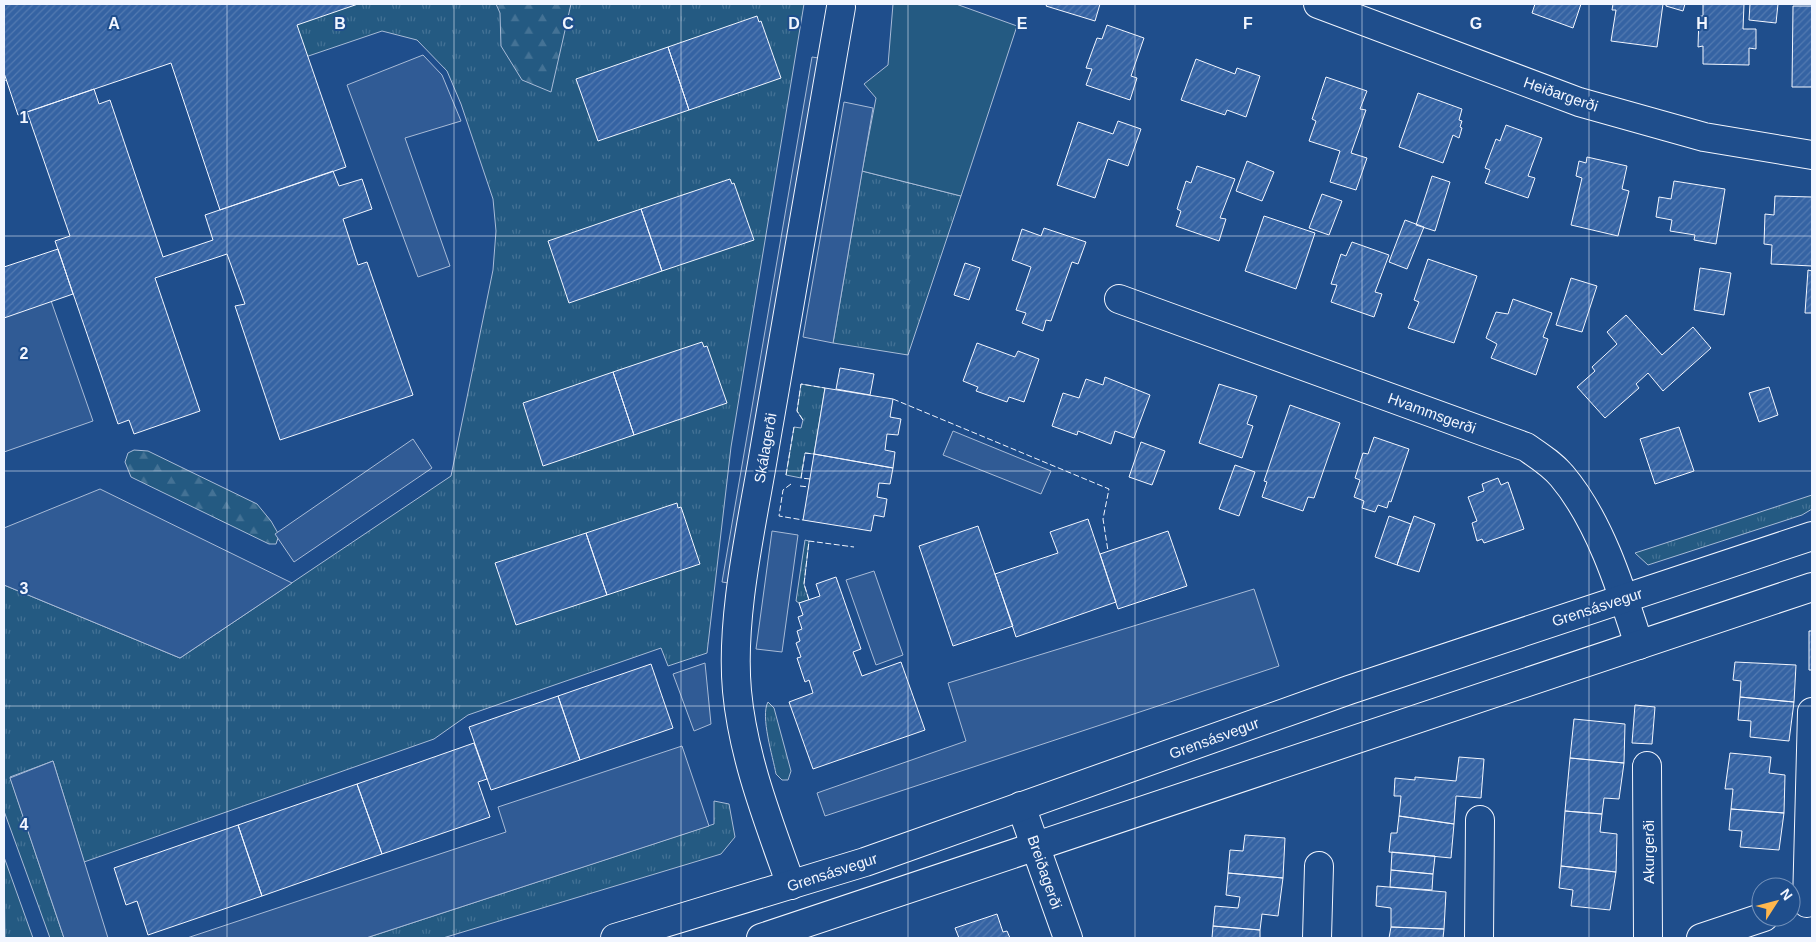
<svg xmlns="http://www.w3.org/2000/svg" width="1816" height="942" viewBox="0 0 1816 942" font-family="Helvetica,sans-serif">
<defs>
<pattern id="grass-tufts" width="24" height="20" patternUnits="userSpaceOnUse" patternTransform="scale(1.25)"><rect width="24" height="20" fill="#245a82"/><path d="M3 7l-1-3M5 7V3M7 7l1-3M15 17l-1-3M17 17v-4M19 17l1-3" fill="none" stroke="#447295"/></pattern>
<pattern id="forest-firs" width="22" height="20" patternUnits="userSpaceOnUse" patternTransform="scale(1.25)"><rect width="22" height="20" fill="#245a82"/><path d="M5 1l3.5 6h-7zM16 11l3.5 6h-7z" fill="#447295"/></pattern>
<pattern id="building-hatch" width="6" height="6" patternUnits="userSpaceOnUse" patternTransform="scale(1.25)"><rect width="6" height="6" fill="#3563a3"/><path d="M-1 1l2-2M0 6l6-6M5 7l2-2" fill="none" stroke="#537ab1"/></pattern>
</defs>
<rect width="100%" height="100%" fill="#1f4e8c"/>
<path fill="url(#grass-tufts)" stroke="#a8bbd7" d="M 4,4 L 804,4 L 731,447 L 707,653 L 668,666 L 661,648 L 468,715 L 434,739 L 84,862 L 53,761 L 10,777 L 64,938 L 50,938 L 4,811 L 4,585 L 180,658 L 451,476 L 493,270 L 496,231 L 493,199 L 461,104 L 447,71 L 417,40 L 382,31 L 229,83 L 184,19 L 4,81 Z
M 862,171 L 961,196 L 908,355 L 833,343 Z
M 801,384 L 825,388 L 814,454 L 805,453 L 801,478 L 786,475 L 794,427 L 801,428 L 803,420 L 797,411 Z
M 1812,495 L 1812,509 L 1802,515 L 1648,565 L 1635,553 Z
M 805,540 L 809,541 L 804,584 L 809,600 L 799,603 L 796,601 Z
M 768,702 L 774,708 L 791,771 L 788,780 L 782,780 L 776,774 C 773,757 760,716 768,702 Z
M 714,801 L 729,804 L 735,837 L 721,854 L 443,938 L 366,938 L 714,824 Z
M 4,857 L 33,938 L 5,938 Z"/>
<path fill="url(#forest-firs)" stroke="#a8bbd7" d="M 496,4 L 571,4 L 551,92 L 522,80 L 501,46 L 500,13 Z
M 134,450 L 148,451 L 257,504 L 271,521 L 279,535 L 276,544 L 269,544 L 131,477 L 125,462 L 128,453 Z"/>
<path fill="#245a82" stroke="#a8bbd7" d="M 893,4 L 956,4 L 1017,26 L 961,196 L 862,171 L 876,98 L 864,84 L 888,65 Z"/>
<path fill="#305b95" stroke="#a8bbd7" d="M 423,55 L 442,75 L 461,121 L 405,138 L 450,266 L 418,277 L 347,85 Z
M 812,57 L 825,59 L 735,584 L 722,582 Z
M 844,102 L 873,108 L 833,343 L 803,337 Z
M 41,272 L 93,421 L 4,452 L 4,285 Z
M 953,431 L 1051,471 L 1041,494 L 943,455 Z
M 413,439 L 432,468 L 294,562 L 275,534 Z
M 100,489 L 292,583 L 180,658 L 4,585 L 4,528 Z
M 772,531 L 798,535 L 782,652 L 756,649 Z
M 874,571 L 903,655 L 876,665 L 846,580 Z
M 1254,589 L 1279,666 L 825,816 L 817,793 L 966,741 L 948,683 Z
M 705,663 L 711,724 L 694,731 L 673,674 Z
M 682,746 L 709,826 L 366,938 L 187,938 L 506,832 L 498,807 Z
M 53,761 L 108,938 L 64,938 L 10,778 Z"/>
<path fill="url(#building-hatch)" stroke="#f2f6ff" d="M 4,4 L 358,4 L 297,25 L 346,167 L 220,210 L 171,63 L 18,115 L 4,73 Z
M 1047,4 L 1100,4 L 1095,21 L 1046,6 Z
M 1535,4 L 1581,4 L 1573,28 L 1532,13 Z
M 1613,4 L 1663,4 L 1657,47 L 1611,41 L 1616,10 L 1612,10 Z
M 1666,4 L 1685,4 L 1683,11 L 1666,6 Z
M 1703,4 L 1744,4 L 1743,29 L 1756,29 L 1756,49 L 1749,48 L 1749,65 L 1703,64 L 1703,46 L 1698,47 L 1699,16 L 1703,16 Z
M 1750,4 L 1778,4 L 1776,23 L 1749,20 Z
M 1793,6 L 1812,6 L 1812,87 L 1792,87 Z
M 757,16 L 759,22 L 761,21 L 781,78 L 689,110 L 668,47 Z
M 1107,25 L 1144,38 L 1131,76 L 1137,78 L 1130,100 L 1086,85 L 1092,69 L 1086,68 L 1097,38 L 1102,39 Z
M 668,47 L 689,110 L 598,141 L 576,79 Z
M 1196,59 L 1235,74 L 1237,68 L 1260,76 L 1246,117 L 1227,110 L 1225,115 L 1181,100 Z
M 1326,77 L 1367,91 L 1360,109 L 1366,110 L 1351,153 L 1367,158 L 1356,190 L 1330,182 L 1340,151 L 1309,141 L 1316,121 L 1312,119 Z
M 94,89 L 99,104 L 110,100 L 163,257 L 213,240 L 205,215 L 333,171 L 339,186 L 362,179 L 372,209 L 343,219 L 358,265 L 367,262 L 413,395 L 280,440 L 235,306 L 245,304 L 227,254 L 155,278 L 200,411 L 134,434 L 129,420 L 118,424 L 55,241 L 70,236 L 27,112 Z
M 1418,93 L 1462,109 L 1459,120 L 1462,121 L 1460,127 L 1462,128 L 1459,138 L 1453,135 L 1443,163 L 1399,147 Z
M 1118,121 L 1141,129 L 1128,166 L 1108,159 L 1095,198 L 1057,185 L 1078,122 L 1113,134 Z
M 1506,125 L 1542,138 L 1528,176 L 1535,178 L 1528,198 L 1485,183 L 1490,170 L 1485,168 L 1496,139 L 1500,141 Z
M 1587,157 L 1627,166 L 1622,189 L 1629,191 L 1618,236 L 1571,225 L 1582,178 L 1576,176 L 1579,161 L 1586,163 Z
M 1247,161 L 1274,172 L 1262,201 L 1236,191 Z
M 1197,166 L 1235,179 L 1220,218 L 1226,219 L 1219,241 L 1176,226 L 1181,211 L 1177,209 L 1186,181 L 1191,183 Z
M 1432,176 L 1450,182 L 1435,231 L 1416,225 Z
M 730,179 L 732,184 L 734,183 L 754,240 L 662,271 L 641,209 Z
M 1674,181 L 1725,189 L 1716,244 L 1694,240 L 1695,235 L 1670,231 L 1672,220 L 1656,217 L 1659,197 L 1671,199 Z
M 1322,194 L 1342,201 L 1329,235 L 1309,228 Z
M 1775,196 L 1812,197 L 1812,266 L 1771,264 L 1772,245 L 1764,244 L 1765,214 L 1774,215 Z
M 641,209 L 662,271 L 569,303 L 548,241 Z
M 1264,216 L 1315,233 L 1296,289 L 1245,271 Z
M 1405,220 L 1424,227 L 1407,269 L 1389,262 Z
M 1044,228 L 1086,242 L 1078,264 L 1072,262 L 1051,321 L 1046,320 L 1043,331 L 1022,323 L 1026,313 L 1016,310 L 1031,267 L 1012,260 L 1022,229 L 1041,236 Z
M 1352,242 L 1389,255 L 1375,292 L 1382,294 L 1374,317 L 1331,302 L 1337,285 L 1331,284 L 1341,254 L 1346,256 Z
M 58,249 L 73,294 L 4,318 L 4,267 Z
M 1428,259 L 1477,276 L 1454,343 L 1408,328 L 1419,302 L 1414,300 Z
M 965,263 L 980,268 L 969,300 L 954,295 Z
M 1700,268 L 1731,273 L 1724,315 L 1694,310 Z
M 1808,270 L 1812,271 L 1812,313 L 1805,313 Z
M 1571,278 L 1597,286 L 1582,332 L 1556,325 Z
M 1513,299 L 1552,313 L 1543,337 L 1548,339 L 1536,375 L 1491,358 L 1497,344 L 1486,338 L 1496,312 L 1508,314 Z
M 1626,315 L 1662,355 L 1693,327 L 1711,348 L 1663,391 L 1648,373 L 1636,384 L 1639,388 L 1605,418 L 1577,387 L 1595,371 L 1592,367 L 1617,344 L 1607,332 Z
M 702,342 L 704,347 L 707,346 L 727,403 L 634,435 L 613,372 Z
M 977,343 L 1015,357 L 1018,351 L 1039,359 L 1024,402 L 1009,397 L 1007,402 L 976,391 L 978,387 L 963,381 Z
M 840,368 L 874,374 L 870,395 L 836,389 Z
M 613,372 L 634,435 L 543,466 L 523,403 Z
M 1105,377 L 1150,395 L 1134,438 L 1115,431 L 1111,444 L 1078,431 L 1077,435 L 1052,426 L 1063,393 L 1079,398 L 1086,379 L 1103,385 Z
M 1219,384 L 1257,396 L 1247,424 L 1253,426 L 1242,458 L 1199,443 Z
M 1769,387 L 1778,415 L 1759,422 L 1749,393 Z
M 825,388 L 893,399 L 890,417 L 901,419 L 898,435 L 887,434 L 885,450 L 895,452 L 893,468 L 814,454 Z
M 1290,405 L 1340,423 L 1314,498 L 1308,497 L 1303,511 L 1262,497 L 1267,482 L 1264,481 Z
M 1679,427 L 1694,471 L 1655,484 L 1640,439 Z
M 1374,437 L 1409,449 L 1391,502 L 1389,501 L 1387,508 L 1378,505 L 1375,512 L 1362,508 L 1364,501 L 1354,497 L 1360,480 L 1355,478 L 1363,453 L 1368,454 Z
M 1141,442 L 1165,451 L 1152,485 L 1129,477 Z
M 814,454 L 893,468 L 890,484 L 879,483 L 877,497 L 887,499 L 884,517 L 874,515 L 871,531 L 803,520 Z
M 1235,465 L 1255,472 L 1239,516 L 1219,509 Z
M 1498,478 L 1501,485 L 1508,482 L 1524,529 L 1484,543 L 1482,539 L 1477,541 L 1472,523 L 1477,521 L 1468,497 L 1484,491 L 1482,484 Z
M 677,503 L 678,508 L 681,507 L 700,564 L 607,595 L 586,533 Z
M 1389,516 L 1411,524 L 1397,565 L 1375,557 Z
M 1414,516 L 1435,524 L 1419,572 L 1397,565 Z
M 1088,519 L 1116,602 L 1016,637 L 995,574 L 1058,553 L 1050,532 Z
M 978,526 L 1013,626 L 953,646 L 919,546 Z
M 1168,531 L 1187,586 L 1118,609 L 1100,554 Z
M 586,533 L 607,595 L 516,625 L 495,563 Z
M 836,577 L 861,649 L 853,652 L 862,676 L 901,662 L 925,730 L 813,769 L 789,702 L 813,693 L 809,680 L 805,682 L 797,658 L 801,657 L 796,643 L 800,641 L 797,631 L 802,629 L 798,617 L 803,615 L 799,603 L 820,596 L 816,584 Z
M 1809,631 L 1812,631 L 1812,670 L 1809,670 Z
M 1735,662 L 1796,665 L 1794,702 L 1740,697 L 1741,681 L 1733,680 Z
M 651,664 L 673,728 L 580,760 L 558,696 Z
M 558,696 L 580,760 L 491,790 L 469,727 Z
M 1740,697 L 1794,702 L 1789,741 L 1750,737 L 1751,721 L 1738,720 Z
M 1635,705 L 1655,707 L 1652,744 L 1632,743 Z
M 1574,719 L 1625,724 L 1624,763 L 1570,758 Z
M 474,743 L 487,779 L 478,782 L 490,817 L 382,854 L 357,784 Z
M 1730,753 L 1771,757 L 1769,773 L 1785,775 L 1784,813 L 1731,809 L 1733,789 L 1725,789 Z
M 1459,757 L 1484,759 L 1481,798 L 1456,796 L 1454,824 L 1399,816 L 1401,796 L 1394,796 L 1395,778 L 1415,780 L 1415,777 L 1456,781 Z
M 1570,758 L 1624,763 L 1619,799 L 1604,798 L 1602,814 L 1565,811 Z
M 357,784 L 382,854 L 262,896 L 238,825 Z
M 1731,809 L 1784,813 L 1779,850 L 1740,847 L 1742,831 L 1729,830 Z
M 1565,811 L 1602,814 L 1600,832 L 1617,834 L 1616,872 L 1561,866 Z
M 1399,816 L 1454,824 L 1451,858 L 1389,852 L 1391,833 L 1397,833 Z
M 238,825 L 262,896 L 148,935 L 137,901 L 126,905 L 114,868 Z
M 1245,835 L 1285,838 L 1283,878 L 1228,873 L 1230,850 L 1243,851 Z
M 1392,852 L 1435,856 L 1433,874 L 1391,870 Z
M 1561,866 L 1616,872 L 1610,910 L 1571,906 L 1573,890 L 1559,888 Z
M 1391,870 L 1433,874 L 1432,890 L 1390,887 Z
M 1228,873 L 1283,878 L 1278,916 L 1262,914 L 1260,930 L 1213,926 L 1215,906 L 1238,908 L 1240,897 L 1226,895 Z
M 1377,886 L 1446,892 L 1444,929 L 1391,927 L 1391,908 L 1376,906 Z
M 997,914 L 1003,932 L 1007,931 L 1010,938 L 959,938 L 955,928 Z
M 1213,926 L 1260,930 L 1260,938 L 1212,938 Z
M 1391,927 L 1444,929 L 1443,938 L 1389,938 Z"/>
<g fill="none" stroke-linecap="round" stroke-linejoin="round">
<g stroke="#f2f6ff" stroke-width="30">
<path id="minor" d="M 1318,4 L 1579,102 L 1704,137 L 1812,155
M 1119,299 L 1526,447 C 1539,456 1552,464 1562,476 C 1600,521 1621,589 1639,645
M 1647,766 L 1648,938
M 1021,806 L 1068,938
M 791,885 C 769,823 743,757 737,691 C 730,615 753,521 765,446 C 790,299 817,153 841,7
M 1807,903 L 1812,712
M 1317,938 L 1319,866
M 1479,938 L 1480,820
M 1701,938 L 1764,917"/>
</g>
<g stroke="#f2f6ff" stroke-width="30">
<path id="major" d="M 615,938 L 865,862 L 1349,690 L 1812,536
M 761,938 L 1812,587"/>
</g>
<use href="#minor" stroke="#1f4e8c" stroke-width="28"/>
<use href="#major" stroke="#1f4e8c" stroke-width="28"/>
<path stroke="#f2f6ff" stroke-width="1" stroke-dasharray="6 2.5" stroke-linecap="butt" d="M 893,399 L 1109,489 L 1103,519 L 1108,551
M 803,420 L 797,411 L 801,384 L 825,388
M 786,475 L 794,427
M 810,479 L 801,478 L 805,453 L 814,454
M 791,484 L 783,490 L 779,516 L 803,520
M 800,486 L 809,487
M 809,600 L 804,584 L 809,541 L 854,547"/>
</g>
<path fill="none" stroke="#f2f6ff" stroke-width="1" stroke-opacity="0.55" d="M 227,4 L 227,938M 454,4 L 454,938M 681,4 L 681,938M 908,4 L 908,938M 1135,4 L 1135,938M 1362,4 L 1362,938M 1589,4 L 1589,938M 4,236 L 1812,236M 4,471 L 1812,471M 4,706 L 1812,706"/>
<g text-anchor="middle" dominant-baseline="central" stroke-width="4" stroke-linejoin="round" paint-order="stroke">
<g font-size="15" fill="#f2f6ff" stroke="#1f4e8c">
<text transform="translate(1561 94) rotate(19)">Heiðargerði</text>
<text transform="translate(1432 413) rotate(20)">Hvammsgerði</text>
<text transform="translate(765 448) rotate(-80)">Skálagerði</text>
<text transform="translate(1597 607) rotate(-18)">Grensásvegur</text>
<text transform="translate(1214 738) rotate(-20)">Grensásvegur</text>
<text transform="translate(1648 852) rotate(-90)">Akurgerði</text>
<text transform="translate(832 872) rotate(-18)">Grensásvegur</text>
<text transform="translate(1045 872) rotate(71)">Breiðagerði</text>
</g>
</g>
<g font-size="16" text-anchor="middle" font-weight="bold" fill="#f2f6ff" stroke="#1f4e8c" stroke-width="4" stroke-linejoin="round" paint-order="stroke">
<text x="114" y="29">A</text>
<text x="340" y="29">B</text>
<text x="568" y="29">C</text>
<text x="794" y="29">D</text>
<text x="1022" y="29">E</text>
<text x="1248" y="29">F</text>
<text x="1476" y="29">G</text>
<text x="1702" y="29">H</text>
<text x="24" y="123">1</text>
<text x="24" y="359">2</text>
<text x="24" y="594">3</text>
<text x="24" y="830">4</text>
</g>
<rect width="1816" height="942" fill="none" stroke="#f2f6ff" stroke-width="10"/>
<g transform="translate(1776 902) rotate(54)"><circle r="24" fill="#1f4e8c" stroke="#7391ba"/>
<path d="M0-4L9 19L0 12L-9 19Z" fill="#ffb74d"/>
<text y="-8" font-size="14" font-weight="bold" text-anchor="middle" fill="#f2f6ff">N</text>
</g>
</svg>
